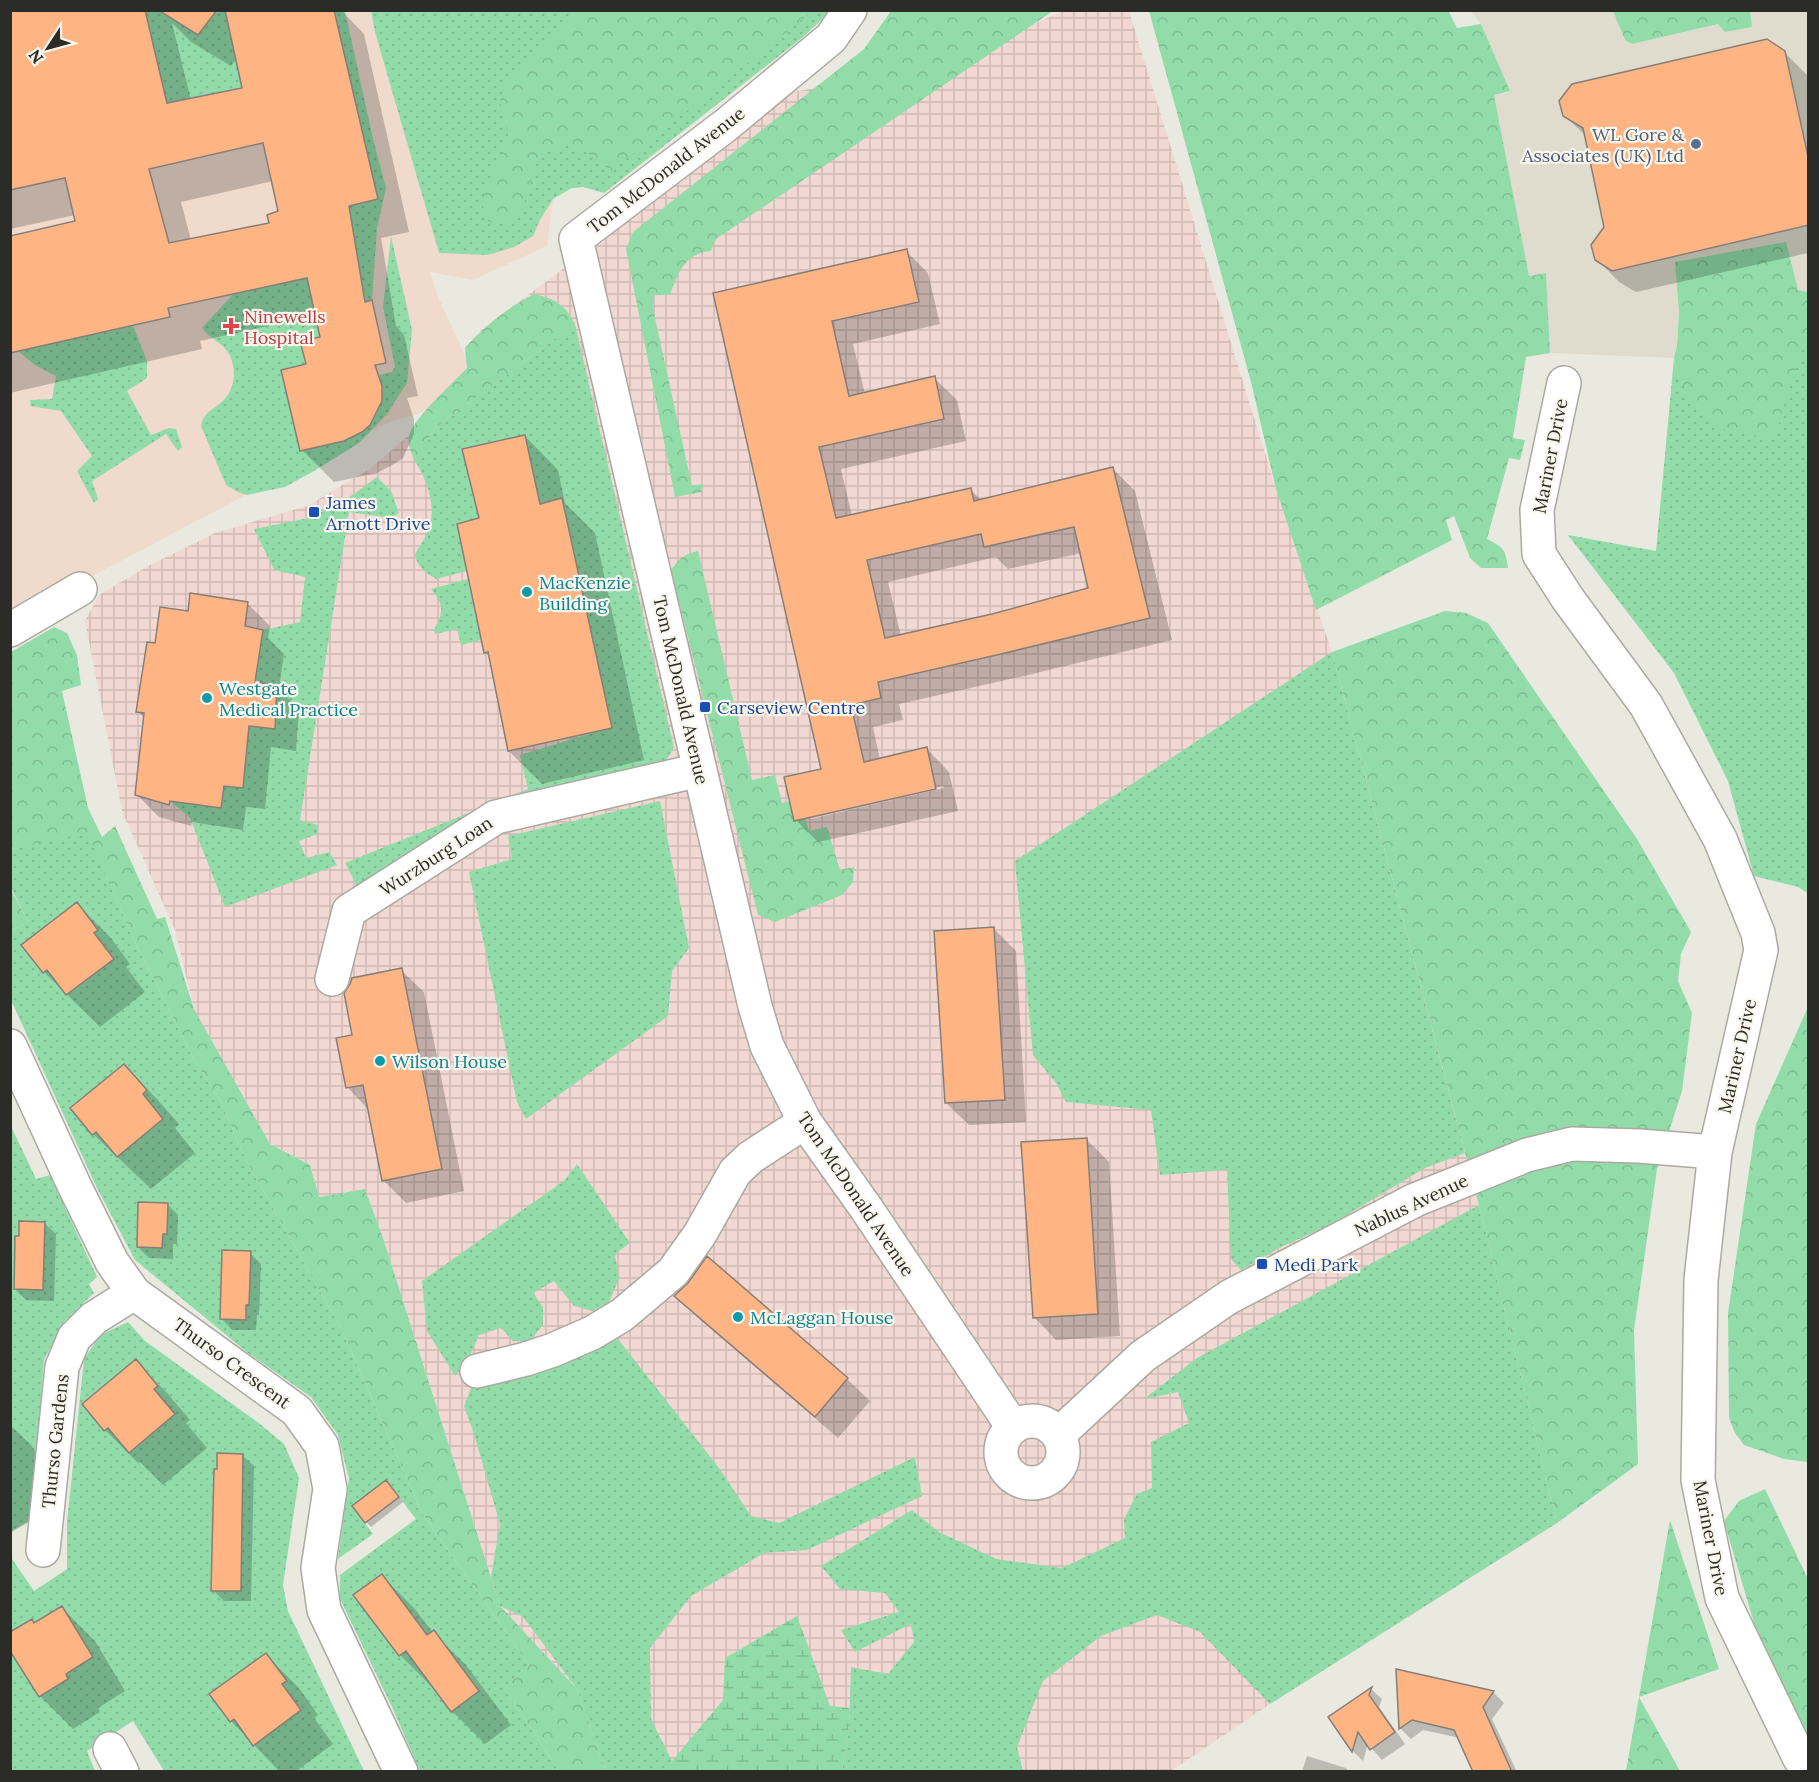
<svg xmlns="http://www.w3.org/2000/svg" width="1819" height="1782" viewBox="0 0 1819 1782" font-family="Lora,serif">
<defs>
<pattern id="industrial-grid" width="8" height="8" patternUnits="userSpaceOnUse" patternTransform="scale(1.5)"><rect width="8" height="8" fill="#f2d8d2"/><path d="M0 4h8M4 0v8" fill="none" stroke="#d0bab4"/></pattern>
<pattern id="grass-dots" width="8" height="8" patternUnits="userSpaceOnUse" patternTransform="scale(1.5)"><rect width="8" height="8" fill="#92dcaa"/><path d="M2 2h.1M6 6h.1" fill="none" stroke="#7ebd92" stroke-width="1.8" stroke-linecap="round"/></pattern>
<pattern id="forest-crowns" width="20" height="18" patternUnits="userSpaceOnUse" patternTransform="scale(1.5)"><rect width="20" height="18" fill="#92dcaa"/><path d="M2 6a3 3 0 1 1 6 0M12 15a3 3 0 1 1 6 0" fill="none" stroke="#7ebd92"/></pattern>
<pattern id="wetland-marsh" width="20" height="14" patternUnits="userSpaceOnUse" patternTransform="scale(1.5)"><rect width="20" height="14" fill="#92dcaa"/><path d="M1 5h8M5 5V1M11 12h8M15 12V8" fill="none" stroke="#7ebd92"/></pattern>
</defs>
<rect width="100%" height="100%" fill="#eae9e0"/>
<path fill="#e0dccd" d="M 1471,11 L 1613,11 L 1625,40 L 1632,44 L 1718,24 L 1738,11 L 1808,11 L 1808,292 L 1675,262 L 1679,312 L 1677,346 L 1674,358 L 1550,353 L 1546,274 L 1529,277 L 1494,95 L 1509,92 L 1481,24 Z"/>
<path fill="url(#industrial-grid)" d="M 1063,11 L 1129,11 L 1276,489 L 1332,652 L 1479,1205 L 1557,1523 L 1270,1704 L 1171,1771 L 606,1771 L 577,1689 L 500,1606 L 383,1238 L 365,1190 L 319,1197 L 310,1165 L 270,1144 L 194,1009 L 175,930 L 122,811 L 85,621 L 99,595 L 148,566 L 215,533 L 307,506 L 371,468 L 440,408 L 467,368 L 465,348 L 480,331 L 616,229 L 791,92 L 930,70 Z"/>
<path fill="#efdacc" d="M 11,11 L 831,11 L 803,37 L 604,193 L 583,187 L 572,188 L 553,199 L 547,246 L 473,280 L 430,272 L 437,294 L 466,358 L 467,368 L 440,408 L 392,421 L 348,441 L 11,619 Z"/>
<path fill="url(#grass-dots)" d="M 145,11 L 158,11 L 198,35 L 215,13 L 226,11 L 242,88 L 167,103 Z
M 334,11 L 345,11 L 373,139 L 386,188 L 377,228 L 372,300 L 315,313 L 320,337 L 300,341 L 306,364 L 281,371 L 300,450 L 354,436 C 377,425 386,399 379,375 L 392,372 L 395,367 L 383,307 L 391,236 L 412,330 L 407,383 L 387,414 L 359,443 L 314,471 L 285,487 L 247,495 L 238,492 L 226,485 L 201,426 C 203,414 210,411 218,405 C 235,393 238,371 229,354 C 222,342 211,340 202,328 L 234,293 L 348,206 L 377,199 Z
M 371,11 L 831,11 L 803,37 L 604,193 L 583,187 L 572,188 L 553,199 L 540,220 L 533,236 L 514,247 L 488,255 L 439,253 L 375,32 Z
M 575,324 L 674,748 L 661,768 L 498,809 L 361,894 L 345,863 L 528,789 L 520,755 L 612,727 L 590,626 L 538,637 L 586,604 L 562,499 L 518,509 L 539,499 L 525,435 L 462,449 L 477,511 L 499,508 L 500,513 L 457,524 L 467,571 L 436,579 C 425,572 417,567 415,554 C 419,547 424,540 427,533 C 438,510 428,482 415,461 L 435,428 Z
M 133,326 L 147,361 L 147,378 L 127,391 L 151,435 L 169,428 L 176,429 L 182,447 L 178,451 L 166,434 L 92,481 L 98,499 L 94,503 L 77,471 L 92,456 L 61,411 L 31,406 L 30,400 L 52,399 L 56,376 L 35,365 L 18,351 Z
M 1808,334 L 1808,893 L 1798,887 L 1754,876 L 1728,781 L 1674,673 L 1568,535 L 1656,551 L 1674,358 L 1679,379 Z
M 377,477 L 391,491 L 399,513 L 391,518 L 349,512 L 300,820 L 318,825 L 317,834 L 299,841 L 306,858 L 329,852 L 337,865 L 225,907 L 190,818 L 170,801 L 221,808 L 224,786 L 243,787 L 248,738 L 246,725 L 275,729 L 277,685 L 252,682 L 263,630 L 300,622 L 305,577 L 274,570 L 254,529 L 309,518 L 347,499 Z
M 468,579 L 481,640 L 461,645 L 457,629 L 435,634 L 434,630 C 444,612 444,604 431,589 Z
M 1332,652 L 1465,1153 L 1425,1168 L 1330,1225 L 1281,1247 L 1241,1270 L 1231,1259 L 1227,1170 L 1160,1175 L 1151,1110 L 1066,1102 L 1056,1083 L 1033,1055 L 1015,861 Z
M 660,801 L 689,948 L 672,971 L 668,1016 L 526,1119 L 517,1102 L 469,872 L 512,859 L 508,836 Z
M 87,832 L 138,949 L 148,967 L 194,1060 L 220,1100 L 246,1160 L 342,1330 L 423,1515 L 529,1665 L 504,1688 L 559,1771 L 420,1771 L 392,1707 L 340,1599 L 340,1575 L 416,1519 L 386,1480 L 352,1506 L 373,1534 L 338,1559 L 349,1479 L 338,1435 L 311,1397 L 248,1353 L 135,1260 L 97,1188 L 11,1000 L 11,932 L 28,921 L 11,888 L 10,849 Z
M 10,1124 L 36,1179 L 50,1175 L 97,1277 L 89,1284 L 94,1293 L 63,1323 L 44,1360 L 34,1480 L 35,1518 L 11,1531 Z
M 577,1164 L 630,1243 L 615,1254 L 619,1279 L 609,1302 L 593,1311 L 574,1306 L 554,1281 L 533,1293 L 543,1307 L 543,1325 L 529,1342 L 513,1341 L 501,1328 L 479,1335 L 468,1360 L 455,1376 L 427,1331 L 422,1281 L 565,1180 Z
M 1479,1205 L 1557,1523 L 1270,1704 L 1200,1632 L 1157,1615 L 1101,1636 L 1043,1681 L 1017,1747 L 1023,1771 L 842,1771 L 849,1726 L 851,1667 L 888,1674 L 914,1642 L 911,1624 L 855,1652 L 841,1630 L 899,1612 L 885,1593 L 840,1589 L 821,1566 L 912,1510 L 939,1532 L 996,1559 L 1062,1568 L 1125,1538 L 1124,1519 L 1137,1494 L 1152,1488 L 1151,1442 L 1189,1423 L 1178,1392 L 1144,1399 L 1197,1358 Z
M 128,1322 L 145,1341 L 260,1424 L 284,1444 L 299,1478 L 283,1585 L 288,1611 L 364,1771 L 164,1771 L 133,1721 L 87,1751 L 95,1771 L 11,1771 L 10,1556 L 34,1591 L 67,1569 L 67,1522 L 84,1359 L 100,1335 Z
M 618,1339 L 719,1468 L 751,1516 L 779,1523 L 915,1457 L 922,1496 L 807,1550 L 764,1553 L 691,1596 L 650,1648 L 651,1719 L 672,1761 L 669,1771 L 606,1771 L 577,1689 L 523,1617 L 500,1606 L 491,1577 L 500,1524 L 474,1434 L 464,1406 L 471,1388 L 548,1367 Z"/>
<path fill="url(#forest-crowns)" d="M 582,10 L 813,10 L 813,11 L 611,171 L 584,150 L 568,146 L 540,153 L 520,216 L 495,224 L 488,221 L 484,213 L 482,199 L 508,136 L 500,101 L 504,79 Z
M 1448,10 L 1457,28 L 1481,24 L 1510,91 L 1494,95 L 1529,276 L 1546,273 L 1550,353 L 1526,357 L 1513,438 L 1525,440 L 1520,460 L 1509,458 L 1487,539 C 1504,548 1505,548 1508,568 L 1481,568 L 1470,558 L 1454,516 L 1446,520 L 1452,540 L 1316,610 L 1276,489 L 1251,382 L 1149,11 Z
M 891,11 L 1053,11 L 716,239 L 711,251 C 685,253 678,273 670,295 L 654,295 L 653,309 L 692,486 L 703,484 L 702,492 L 675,497 L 626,249 L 633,232 L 864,49 Z
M 1613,11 L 1738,11 L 1750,12 L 1752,27 L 1725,32 L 1718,24 L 1632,44 L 1625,40 Z
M 1786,242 L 1798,290 L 1808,292 L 1808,334 L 1806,335 L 1778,426 L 1769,438 L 1725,430 L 1693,401 L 1679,379 L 1674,358 L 1677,346 L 1679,312 L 1675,262 Z
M 534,294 C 554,298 566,305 575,324 L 435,428 L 415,461 C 411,452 406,443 410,433 C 416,416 453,383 467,368 L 465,348 C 484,327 508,307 534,294 Z
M 698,551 L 752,780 L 775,775 L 782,803 L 790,801 L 805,818 L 809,831 L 827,827 L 840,870 L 854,867 L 853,882 L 842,895 L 775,922 L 758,915 L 671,570 C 679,559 684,554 698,551 Z
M 1445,611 L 1466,613 L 1488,623 L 1637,839 L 1691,932 L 1681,954 L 1678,981 L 1692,1013 L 1682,1091 L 1657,1169 L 1634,1330 L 1638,1464 L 1557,1523 L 1479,1205 L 1332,652 Z
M 54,627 L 67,633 L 77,655 L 81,685 L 62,691 L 88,808 L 102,837 L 115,826 L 157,919 L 165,917 L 194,1009 L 270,1144 L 310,1165 L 319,1197 L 365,1189 L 383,1238 L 500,1606 L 577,1689 L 606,1771 L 559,1771 L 504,1688 L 529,1665 L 423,1515 L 342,1330 L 246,1160 L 220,1100 L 194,1060 L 148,967 L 138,949 L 87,833 L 11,849 L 11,652 Z
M 10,888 L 28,921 L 11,932 L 10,932 Z
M 1808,1007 L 1808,1462 L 1784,1459 L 1744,1445 L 1735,1433 L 1729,1418 L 1728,1313 L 1756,1124 Z
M 1765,1489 L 1808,1579 L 1808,1747 L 1763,1654 L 1724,1521 L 1739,1501 Z
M 1670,1520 L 1719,1669 L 1639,1697 L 1680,1771 L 1626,1771 Z"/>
<path fill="url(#wetland-marsh)" d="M 797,1616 L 830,1706 L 849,1708 L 849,1726 L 842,1771 L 669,1771 L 672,1761 L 723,1700 L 725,1658 Z"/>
<path fill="#0003" fill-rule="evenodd" d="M 10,10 L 341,10 L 364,34 L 409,232 L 381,238 L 396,326 L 404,335 L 418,396 L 407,398 L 414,419 L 414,434 L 403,458 L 394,464 L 377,473 L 334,482 L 302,450 L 308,365 L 322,338 L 317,315 L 200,341 L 202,349 L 10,393 L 10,237 L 77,222 L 75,215 L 10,229 ZM 172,23 L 191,42 L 231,66 L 237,58 L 244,89 L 191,100 ZM 273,181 L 280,212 L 271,224 L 191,240 L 181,202 Z
M 1784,52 L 1807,75 L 1808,84 L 1808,253 L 1636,292 L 1619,282 L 1597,259 L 1606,228 L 1587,137 L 1564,115 Z
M 906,251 L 928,273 L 940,324 L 853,344 L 865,394 L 934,378 L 957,400 L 966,441 L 841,469 L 852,516 L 970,489 L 982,501 L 1112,468 L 1135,491 L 1172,640 L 1024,676 L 899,704 L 903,720 L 873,727 L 880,760 L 927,749 L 949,772 L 958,811 L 818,842 L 796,820 L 823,770 L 714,294 ZM 1082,553 L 1090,589 L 993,615 L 901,636 L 888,582 L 996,557 L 1008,569 ZM 943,786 L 944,788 L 810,819 L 810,816 Z
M 525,436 L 558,470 L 565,503 L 595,533 L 644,760 L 542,784 L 509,751 L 490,657 L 485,652 L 481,519 Z
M 247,603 L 270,626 L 268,638 L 284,654 L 279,689 L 299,709 L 296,751 L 271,747 L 265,809 L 246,807 L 243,830 L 192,822 L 191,826 L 159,817 L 136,794 L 145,719 L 138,711 L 157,645 L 189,612 Z
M 77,904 L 110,937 L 130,964 L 126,967 L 145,992 L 100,1027 L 44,972 Z
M 994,929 L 1016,951 L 1026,1122 L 969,1125 L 946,1103 Z
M 401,970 L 424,992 L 464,1191 L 406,1203 L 383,1180 L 369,1110 L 347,1087 L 354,1036 Z
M 124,1066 L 157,1099 L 179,1124 L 175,1128 L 195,1153 L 151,1189 L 93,1134 L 72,1108 Z
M 1086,1139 L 1109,1162 L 1120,1336 L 1056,1340 L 1034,1317 Z
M 167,1204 L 178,1215 L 177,1244 L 173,1244 L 173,1259 L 149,1258 L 138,1247 Z
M 44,1223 L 56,1234 L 54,1301 L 26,1300 L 15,1289 L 21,1237 Z
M 250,1253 L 261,1264 L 259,1315 L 257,1315 L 256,1330 L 232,1330 L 221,1318 Z
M 707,1259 L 847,1379 L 870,1401 L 838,1438 L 698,1318 L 676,1296 L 689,1284 Z
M 135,1361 L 168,1394 L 190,1420 L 186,1423 L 207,1448 L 163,1485 L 140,1462 L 138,1463 L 105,1430 L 84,1404 Z
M 10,1425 L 31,1445 L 48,1474 L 60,1504 L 10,1533 Z
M 242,1455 L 254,1466 L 251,1601 L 224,1601 L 213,1590 Z
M 391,1487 L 403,1502 L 371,1527 L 366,1522 Z
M 382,1576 L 415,1609 L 433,1633 L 466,1665 L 511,1725 L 485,1744 L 452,1711 L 434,1687 L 433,1688 L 400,1655 L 355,1595 Z
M 62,1608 L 95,1641 L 125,1691 L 98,1708 L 100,1712 L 73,1729 L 40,1696 L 31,1620 L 35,1624 Z
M 266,1655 L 299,1688 L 318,1715 L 314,1718 L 333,1744 L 295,1772 L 280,1772 L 231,1721 Z
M 1398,1671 L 1494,1693 L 1504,1703 L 1492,1719 L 1517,1772 L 1475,1772 L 1460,1738 L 1423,1730 L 1411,1739 L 1401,1729 Z
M 1371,1689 L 1382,1699 L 1379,1707 L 1405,1744 L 1382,1760 L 1368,1744 L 1363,1761 L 1353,1751 L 1330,1717 Z
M 1307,1756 L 1346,1768 L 1349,1772 L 1302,1772 Z"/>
<path fill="#ffb583" stroke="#867e79" stroke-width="1.5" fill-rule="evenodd" d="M 10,10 L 145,10 L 167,103 L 242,88 L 225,10 L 334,10 L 378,199 L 349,206 L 365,302 L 372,300 L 386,363 L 375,365 L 382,386 L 382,401 L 370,425 L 362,432 L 344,441 L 300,451 L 281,370 L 306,364 L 300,341 L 320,337 L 307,278 L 168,308 L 170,317 L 10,353 L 10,236 L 75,221 L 65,178 L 10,190 ZM 263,143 L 278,211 L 267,215 L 269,223 L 169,243 L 149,169 Z
M 158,10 L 217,10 L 198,35 Z
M 1767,39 L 1785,51 L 1809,161 L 1809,225 L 1612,271 L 1595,260 L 1591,245 L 1604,227 L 1583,128 L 1563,116 L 1559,101 L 1572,84 Z
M 907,249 L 919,302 L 832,321 L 849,396 L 935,376 L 944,419 L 819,447 L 836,518 L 971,488 L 974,501 L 1113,467 L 1150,618 L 1001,654 L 878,682 L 881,698 L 851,705 L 864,762 L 927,747 L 936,789 L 794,821 L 784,777 L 821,769 L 713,293 ZM 1074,527 L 1088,588 L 992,614 L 885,638 L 867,560 L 981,534 L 984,547 Z
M 525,435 L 540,504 L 562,498 L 612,728 L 508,751 L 488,652 L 484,653 L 457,524 L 479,518 L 462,449 Z
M 190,593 L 248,602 L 245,626 L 263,630 L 255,682 L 277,685 L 275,729 L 249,726 L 243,788 L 224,786 L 221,808 L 170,801 L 169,805 L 135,795 L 144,713 L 136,712 L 147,642 L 155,643 L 160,607 L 188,611 Z
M 77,902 L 98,930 L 94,933 L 114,959 L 66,995 L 47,970 L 43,973 L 21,945 Z
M 994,927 L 1005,1100 L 945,1103 L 934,931 Z
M 402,968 L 442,1169 L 382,1181 L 363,1085 L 346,1088 L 336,1038 L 352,1035 L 344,993 L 350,984 L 352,978 Z
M 124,1064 L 147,1090 L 143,1094 L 163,1119 L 117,1157 L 96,1132 L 92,1135 L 70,1108 Z
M 1087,1138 L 1098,1314 L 1033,1318 L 1021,1142 Z
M 138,1202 L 168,1203 L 167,1234 L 163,1234 L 162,1248 L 137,1247 Z
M 19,1221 L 45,1222 L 43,1290 L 14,1289 L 15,1236 L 19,1236 Z
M 222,1250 L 251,1251 L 249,1305 L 246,1305 L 246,1320 L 220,1319 Z
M 707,1256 L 848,1378 L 815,1417 L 674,1296 L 688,1283 Z
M 136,1359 L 158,1386 L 154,1389 L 175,1414 L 129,1453 L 108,1428 L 104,1431 L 82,1404 Z
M 217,1453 L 243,1454 L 241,1591 L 211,1591 L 214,1469 L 217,1469 Z
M 386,1480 L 399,1497 L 365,1523 L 352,1506 Z
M 382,1574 L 427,1635 L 434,1630 L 479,1691 L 451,1712 L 406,1651 L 399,1656 L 353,1595 Z
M 62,1606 L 93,1657 L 66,1674 L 68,1679 L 39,1697 L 10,1651 L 10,1632 L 32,1619 L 34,1623 Z
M 266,1653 L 287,1681 L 282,1684 L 301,1710 L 253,1746 L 234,1719 L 230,1722 L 209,1694 Z
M 1396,1669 L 1494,1691 L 1483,1707 L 1512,1772 L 1473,1772 L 1454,1730 L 1412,1720 L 1399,1729 Z
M 1372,1687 L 1369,1695 L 1395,1732 L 1370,1750 L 1358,1732 L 1352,1752 L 1328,1717 Z"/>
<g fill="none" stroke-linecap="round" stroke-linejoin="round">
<g stroke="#aba9a1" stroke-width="36">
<path id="minor" d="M 850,10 L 831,38 L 726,125 L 576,239 L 755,1006 L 767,1046 L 805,1122 L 866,1208 L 1013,1427
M 1564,383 L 1537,510 L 1539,554 L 1568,599 L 1646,705 L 1720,839 L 1758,933 L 1761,950 L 1715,1152 L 1701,1280 L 1698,1480 L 1722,1598 L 1799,1757 L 1808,1770
M 10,630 L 80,589
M 332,979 L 349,911 L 496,817 L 700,770
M 10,1046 L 74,1185 L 112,1262 L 134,1293 L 297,1411 L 322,1446 L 330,1489 L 318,1568 L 324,1610 L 401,1772
M 477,1371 L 526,1359 L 553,1350 L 592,1333 L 622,1315 L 673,1272 L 700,1234 L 735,1172 L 751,1157 L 805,1122
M1001 1452a31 31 0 1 1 62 0a31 31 0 1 1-62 0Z
M 1058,1435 L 1143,1356 L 1229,1297 L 1415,1200 L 1527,1155 L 1572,1144 L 1639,1146 L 1715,1152
M 43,1550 L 62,1367 L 74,1338 L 94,1318 L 134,1293
M 110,1749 L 122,1772"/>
</g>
<use href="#minor" stroke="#fff" stroke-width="33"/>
</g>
<circle fill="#5c6f8a" stroke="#f8f6ed" stroke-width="2" cx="1696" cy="144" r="6"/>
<path fill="#e0444e" stroke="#f8f6ed" stroke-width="2" d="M228 317h6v6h6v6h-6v6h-6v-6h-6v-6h6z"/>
<g fill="#1a4fb4" stroke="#f8f6ed" stroke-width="2">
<rect x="308" y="506" width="12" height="12" rx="3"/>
<rect x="699" y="701" width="12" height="12" rx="3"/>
<rect x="1256" y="1258" width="12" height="12" rx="3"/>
</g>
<g fill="#0f9aa8" stroke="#f8f6ed" stroke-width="2">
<circle cx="527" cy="592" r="6"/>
<circle cx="207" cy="698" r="6"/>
<circle cx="380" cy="1061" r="6"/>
<circle cx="738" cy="1317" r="6"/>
</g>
<g text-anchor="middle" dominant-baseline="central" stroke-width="4.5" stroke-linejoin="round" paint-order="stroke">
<g font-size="18" fill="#4e5e75" stroke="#f8f6ed" text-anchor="end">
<text x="1684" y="134">WL Gore &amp;<tspan x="1684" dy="21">Associates (UK) Ltd</tspan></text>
</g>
<g font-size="18" fill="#2b2b27" stroke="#f8f6ed">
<text transform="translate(666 170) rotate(-38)">Tom McDonald Avenue</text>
<text transform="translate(1550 456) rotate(-79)">Mariner Drive</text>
<text transform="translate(681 690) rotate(77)">Tom McDonald Avenue</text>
<text transform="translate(436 856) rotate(-33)">Wurzburg Loan</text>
<text transform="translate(1737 1056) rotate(-77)">Mariner Drive</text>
<text transform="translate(856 1194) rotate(56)">Tom McDonald Avenue</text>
<text transform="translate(1411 1205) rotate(-25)">Nablus Avenue</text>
<text transform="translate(232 1363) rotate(36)">Thurso Crescent</text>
<text transform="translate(55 1441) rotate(-84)">Thurso Gardens</text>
<text transform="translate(1711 1538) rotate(79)">Mariner Drive</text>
</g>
<g font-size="18" fill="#be3a42" stroke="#f8f6ed" text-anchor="start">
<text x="244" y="316">Ninewells<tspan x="244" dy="21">Hospital</tspan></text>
</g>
<g font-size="18" fill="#164399" stroke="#f8f6ed" text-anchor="start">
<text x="326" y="502">James<tspan x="326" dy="21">Arnott Drive</tspan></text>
<text x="717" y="707">Carseview Centre</text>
<text x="1274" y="1264">Medi Park</text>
</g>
<g font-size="18" fill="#0d838f" stroke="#f8f6ed" text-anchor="start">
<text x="539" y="582">MacKenzie<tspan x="539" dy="21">Building</tspan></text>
<text x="219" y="688">Westgate<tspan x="219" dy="21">Medical Practice</tspan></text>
<text x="392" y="1061">Wilson House</text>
<text x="750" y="1317">McLaggan House</text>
</g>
</g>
<rect width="1819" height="1782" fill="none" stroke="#2b2b27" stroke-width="24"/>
<g transform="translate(48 48) rotate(234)" stroke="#f8f6ed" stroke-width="4.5" paint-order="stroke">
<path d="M0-4.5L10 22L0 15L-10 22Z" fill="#2b2b27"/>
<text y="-9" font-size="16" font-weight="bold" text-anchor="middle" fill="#2b2b27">N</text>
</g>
</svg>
